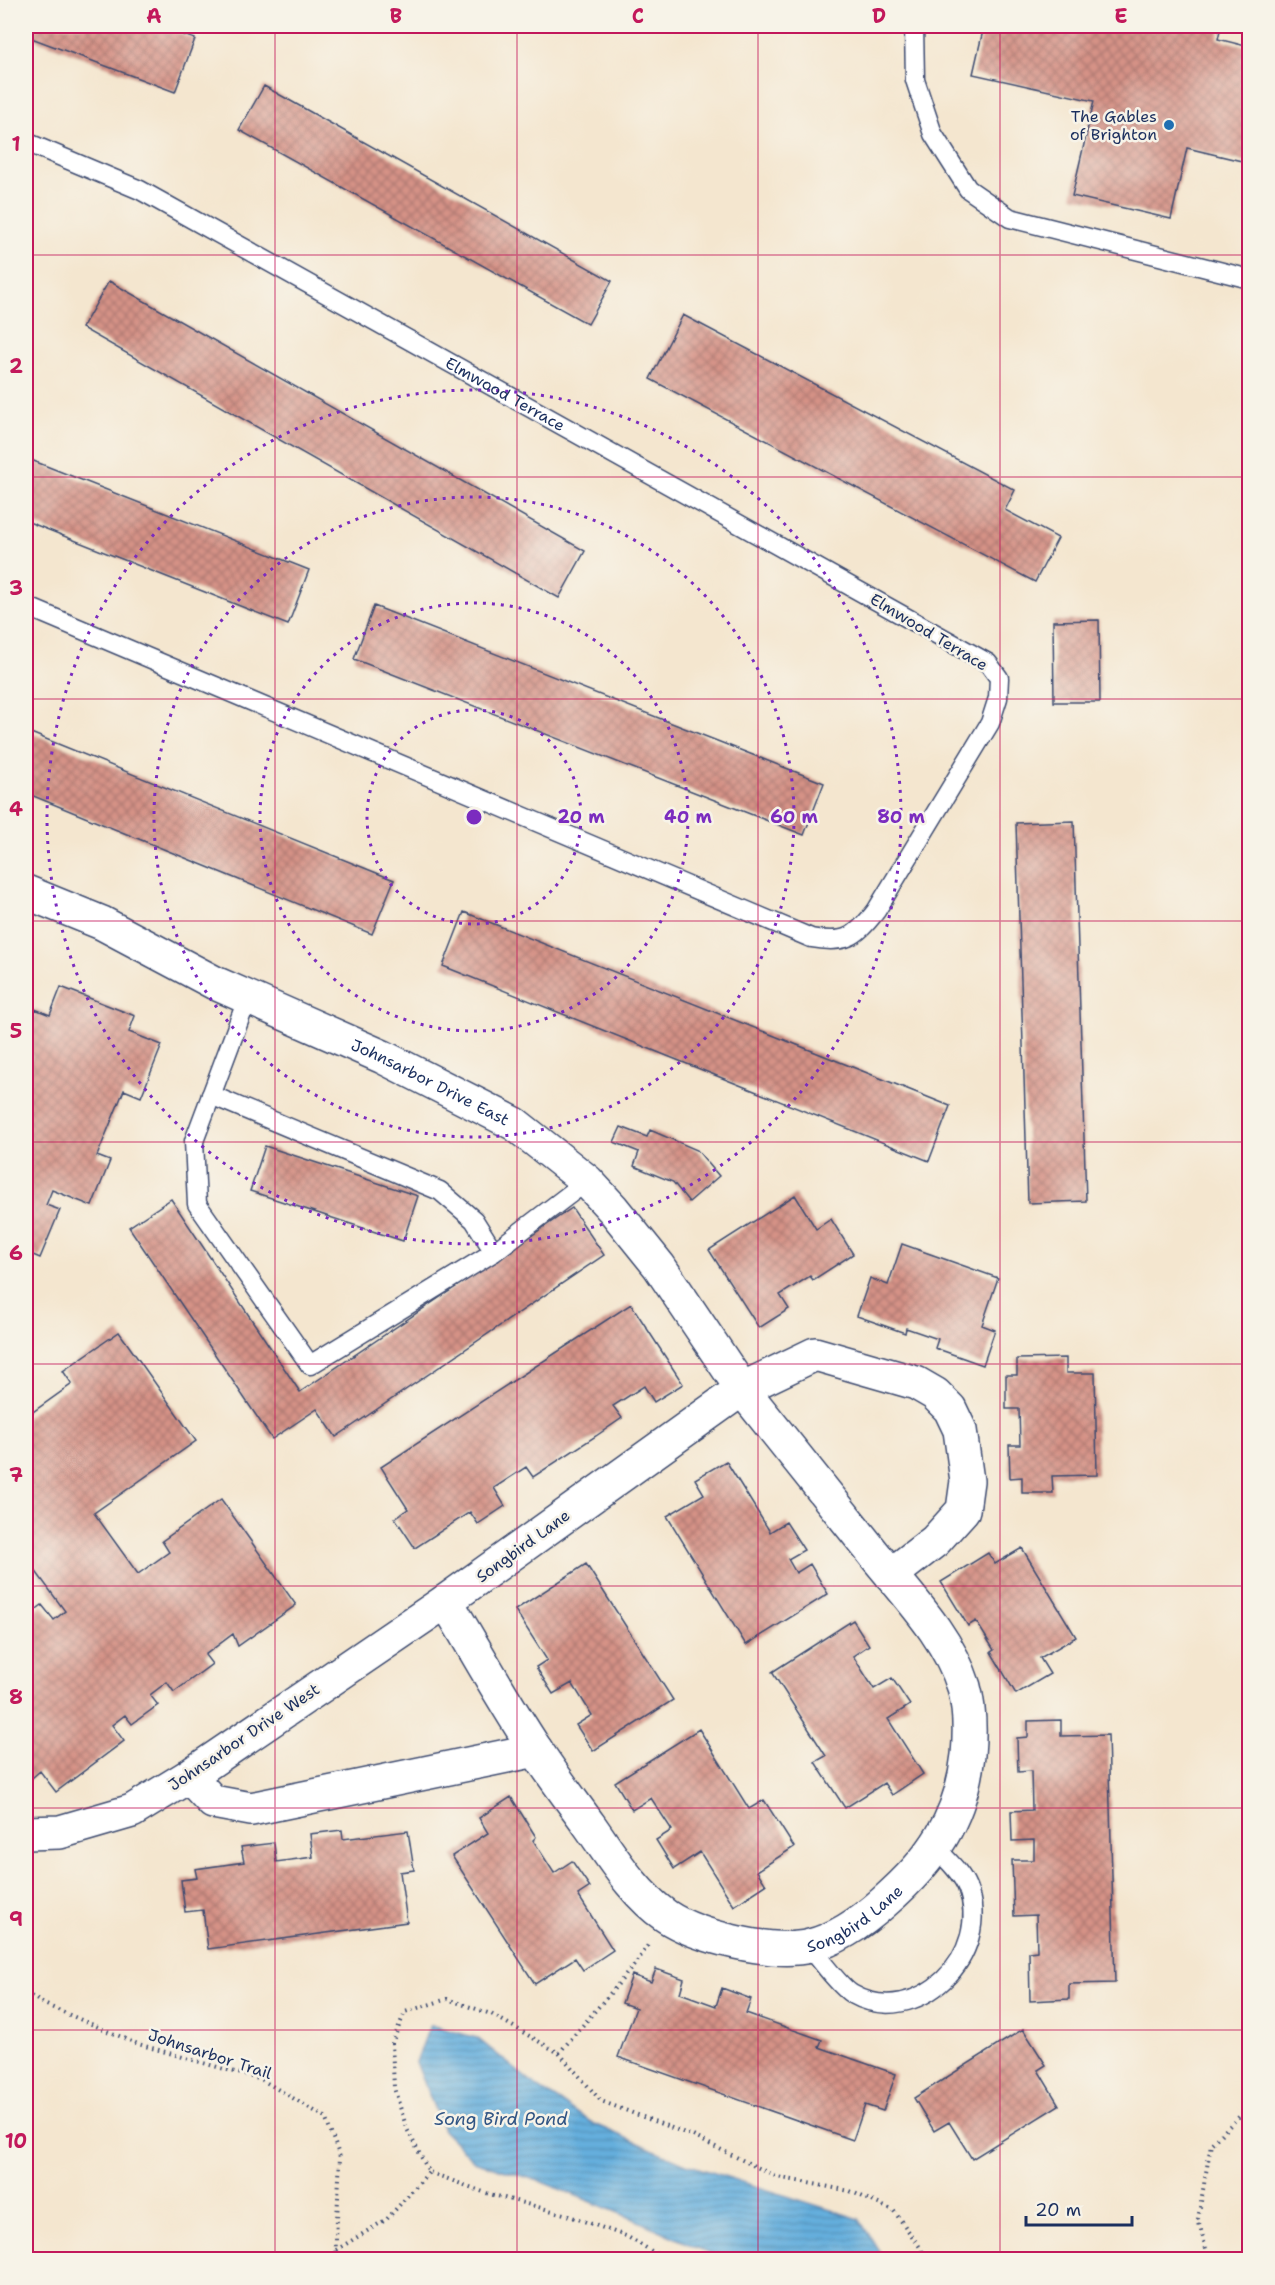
<svg xmlns="http://www.w3.org/2000/svg" width="1275" height="2285" viewBox="0 0 1275 2285" font-family="'Shantell Sans',sans-serif">
<defs>
<pattern id="water-rules" width="6" height="5" patternUnits="userSpaceOnUse" patternTransform="scale(1.5)"><rect width="6" height="5" fill="#65afdd"/><path d="M0 2.5h6" fill="none" stroke="#528fb6"/></pattern>
<pattern id="building-cross-hatch" width="8" height="8" patternUnits="userSpaceOnUse" patternTransform="scale(1.5)"><rect width="8" height="8" fill="#d59286"/><path d="M0 0l8 8M0 8l8-8" fill="none" stroke="#ac7871"/></pattern>
</defs>
<rect width="100%" height="100%" fill="#f7f3e8"/>
<filter id="ink" filterUnits="userSpaceOnUse"><feTurbulence type="fractalNoise" baseFrequency=".0167" numOctaves="2"/><feDisplacementMap in="SourceGraphic" scale="12" xChannelSelector="R" yChannelSelector="G"/><feConvolveMatrix kernelMatrix="1 2 1 2 8 2 1 2 1" color-interpolation-filters="sRGB"/></filter>
<filter id="wash" filterUnits="userSpaceOnUse"><feTurbulence type="fractalNoise" baseFrequency=".008" numOctaves="4" result="noise"/><feDisplacementMap in="SourceGraphic" scale="24" xChannelSelector="R" yChannelSelector="G"/><feGaussianBlur stdDeviation="1.35" result="paint"/><feColorMatrix in="noise" values="0 0 0 0 0 0 0 0 0 0 0 0 0 0 0 0 0 1.4 0 .05"/><feComposite in="paint" operator="in"/></filter>
<g filter="url(#wash)">
<rect width="100%" height="100%" fill="#f4e6cf"/>
<path fill="url(#water-rules)" stroke="#406f9e" stroke-width="1.5" d="M 430,2025 L 477,2038 L 537,2087 L 594,2124 L 686,2164 L 859,2219 L 884,2259 L 722,2259 L 634,2219 L 542,2182 L 474,2161 L 443,2130 L 416,2062 Z"/>
<g id="blocks">
<path fill="url(#building-cross-hatch)" d="M 26,26 L 159,26 L 195,39 L 175,92 L 26,36 Z
M 984,26 L 1221,26 L 1218,39 L 1250,47 L 1250,163 L 1187,148 L 1171,219 L 1072,196 L 1094,101 L 973,74 Z
M 264,86 L 612,281 L 588,324 L 239,130 Z
M 109,281 L 585,551 L 559,598 L 82,328 Z
M 683,315 L 1015,490 L 1005,510 L 1058,538 L 1035,582 L 650,379 Z
M 26,458 L 309,570 L 288,625 L 26,521 Z
M 374,606 L 824,783 L 804,835 L 354,659 Z
M 1099,620 L 1100,702 L 1054,702 L 1053,621 Z
M 26,731 L 394,880 L 372,934 L 26,793 Z
M 1074,821 L 1086,1201 L 1028,1203 L 1016,823 Z
M 464,912 L 950,1106 L 929,1161 L 443,966 Z
M 61,987 L 135,1016 L 129,1032 L 162,1045 L 141,1097 L 124,1090 L 97,1156 L 110,1161 L 92,1206 L 52,1190 L 46,1205 L 60,1210 L 40,1258 L 26,1252 L 26,1071 L 32,1055 L 26,1052 L 26,1033 L 35,1009 L 50,1015 Z
M 621,1127 L 647,1137 L 650,1130 L 697,1150 L 719,1176 L 689,1202 L 673,1182 L 634,1166 L 639,1152 L 614,1142 Z
M 265,1146 L 418,1196 L 403,1241 L 250,1191 Z
M 795,1195 L 816,1229 L 831,1219 L 853,1254 L 813,1280 L 810,1276 L 780,1295 L 789,1309 L 759,1328 L 709,1250 Z
M 171,1199 L 300,1392 L 572,1208 L 604,1255 L 336,1437 L 317,1409 L 272,1439 L 129,1227 Z
M 902,1244 L 998,1278 L 982,1325 L 995,1330 L 983,1365 L 935,1348 L 938,1339 L 906,1328 L 905,1333 L 857,1316 L 870,1278 L 888,1285 Z
M 631,1304 L 683,1384 L 654,1402 L 644,1386 L 613,1406 L 622,1418 L 596,1436 L 533,1477 L 526,1467 L 494,1488 L 505,1506 L 478,1524 L 470,1512 L 415,1548 L 395,1518 L 408,1509 L 381,1467 Z
M 119,1332 L 196,1441 L 94,1513 L 138,1574 L 169,1552 L 162,1541 L 221,1499 L 296,1605 L 238,1646 L 233,1634 L 205,1655 L 212,1664 L 174,1692 L 167,1682 L 150,1695 L 158,1705 L 132,1724 L 125,1715 L 112,1725 L 124,1741 L 56,1792 L 40,1771 L 26,1783 L 26,1617 L 42,1605 L 54,1620 L 65,1611 L 26,1558 L 26,1417 L 72,1384 L 63,1371 Z
M 1066,1358 L 1066,1373 L 1095,1373 L 1097,1475 L 1052,1476 L 1053,1493 L 1022,1493 L 1022,1477 L 1010,1478 L 1009,1445 L 1020,1445 L 1019,1409 L 1006,1409 L 1006,1375 L 1017,1375 L 1017,1359 Z
M 726,1461 L 770,1532 L 786,1522 L 804,1550 L 788,1559 L 796,1573 L 810,1564 L 828,1594 L 746,1645 L 667,1516 L 704,1494 L 695,1479 Z
M 1022,1548 L 1076,1637 L 1040,1658 L 1050,1674 L 1016,1694 L 991,1652 L 994,1650 L 976,1621 L 968,1626 L 941,1582 L 988,1553 L 995,1564 Z
M 586,1564 L 673,1700 L 593,1751 L 576,1725 L 592,1715 L 572,1683 L 553,1694 L 536,1667 L 547,1660 L 515,1610 Z
M 853,1620 L 869,1645 L 853,1656 L 874,1689 L 892,1678 L 910,1705 L 888,1719 L 923,1774 L 892,1795 L 884,1783 L 845,1808 L 815,1762 L 826,1756 L 772,1672 Z
M 1061,1720 L 1061,1736 L 1108,1735 L 1115,1983 L 1069,1984 L 1069,1999 L 1030,2001 L 1029,1952 L 1037,1951 L 1036,1915 L 1014,1916 L 1012,1860 L 1034,1860 L 1034,1840 L 1012,1841 L 1011,1811 L 1032,1810 L 1031,1771 L 1018,1772 L 1017,1738 L 1028,1737 L 1028,1721 Z
M 699,1729 L 749,1809 L 764,1800 L 794,1847 L 757,1871 L 766,1885 L 734,1906 L 700,1852 L 674,1869 L 656,1840 L 672,1830 L 651,1798 L 632,1810 L 615,1782 Z
M 511,1797 L 536,1837 L 533,1840 L 554,1873 L 572,1861 L 590,1887 L 578,1895 L 613,1950 L 583,1970 L 575,1958 L 535,1984 L 452,1856 L 488,1833 L 479,1818 Z
M 342,1830 L 343,1839 L 408,1831 L 414,1870 L 400,1872 L 407,1922 L 208,1949 L 203,1910 L 185,1912 L 181,1880 L 197,1878 L 195,1869 L 244,1862 L 241,1847 L 274,1843 L 276,1862 L 313,1857 L 310,1834 Z
M 656,1969 L 684,1979 L 680,1993 L 716,2006 L 722,1988 L 751,1999 L 746,2013 L 822,2040 L 819,2047 L 896,2074 L 883,2111 L 865,2105 L 853,2140 L 618,2057 L 636,2008 L 622,2003 L 632,1975 L 651,1982 Z
M 1023,2029 L 1046,2065 L 1038,2070 L 1059,2105 L 972,2159 L 949,2122 L 934,2131 L 914,2098 Z"/>
</g>
</g>
<g filter="url(#ink)">
<use href="#blocks" fill-opacity="0" stroke="#3c4a6f" stroke-width="1.5"/>
<g fill="none" stroke-linecap="round" stroke-linejoin="round">
<g stroke="#3c4a6f" stroke-width="21">
<g id="lane">
<path d="M 914,26 L 915,80 L 933,134 L 968,189 L 1010,218 L 1250,279"/>
<path id="s1" d="M 26,142 L 140,190 L 988,663 L 999,678 L 998,698 L 990,723 L 876,911 C 855,938 845,944 811,938 L 26,606"/>
<path d="M 248,997 L 194,1141 L 197,1204 L 310,1365 L 494,1252 L 587,1181"/>
<path d="M 211,1095 L 440,1191 L 474,1220 L 494,1252"/>
<path d="M 809,1946 C 819,1958 840,1987 852,1994 C 917,2031 994,1954 967,1887 C 961,1872 947,1860 936,1848"/>
</g>
</g>
<g stroke="#3c4a6f" stroke-width="36">
<g id="street">
<path id="s2" d="M 26,892 L 102,923 L 215,983 L 383,1057 L 515,1124 L 587,1181 L 613,1209 L 659,1266 L 742,1389 L 446,1601 L 189,1776 L 132,1811 L 60,1832 L 26,1833"/>
<path id="s3" d="M 446,1601 C 476,1651 504,1702 536,1750 C 553,1776 572,1801 590,1826 C 612,1857 634,1894 666,1916 C 697,1937 774,1955 810,1946 C 838,1939 863,1921 884,1902 C 932,1860 961,1820 968,1755 C 970,1733 970,1709 964,1687 C 948,1636 907,1595 874,1554 C 830,1499 786,1444 742,1389 L 815,1354 L 916,1383 L 935,1394 L 950,1409 L 960,1430 L 967,1481 L 963,1510 L 935,1541 L 891,1575"/>
<path d="M 189,1776 L 213,1802 L 251,1809 L 536,1750"/>
</g>
</g>
<path stroke="#3c4a6f" stroke-width="4" stroke-dasharray="1.5 4.5" stroke-linecap="butt" d="M 26,1993 L 44,2004 L 138,2044 L 262,2080 L 325,2117 L 340,2157 L 335,2260
M 559,2053 L 637,1962 L 648,1945
M 336,2250 L 387,2219 L 429,2172
M 667,2260 L 626,2236 L 564,2214 L 486,2193 L 429,2172 L 407,2129 L 394,2088 L 392,2043 L 405,2012 L 447,1999 L 491,2014 L 559,2053 L 601,2101 L 693,2136 L 777,2177 L 850,2191 L 894,2211 L 922,2250 L 923,2260
M 1209,2260 L 1198,2219 L 1211,2144 L 1250,2106"/>
<use href="#lane" stroke="#fff" stroke-width="18"/>
<use href="#street" stroke="#fff" stroke-width="33"/>
</g>
</g>
<path fill="none" stroke="#c2185b" stroke-width="1.5" stroke-opacity="0.55" d="M 275,26 L 275,2260M 517,26 L 517,2260M 758,26 L 758,2260M 1000,26 L 1000,2260M 26,255 L 1250,255M 26,477 L 1250,477M 26,699 L 1250,699M 26,921 L 1250,921M 26,1142 L 1250,1142M 26,1364 L 1250,1364M 26,1586 L 1250,1586M 26,1808 L 1250,1808M 26,2030 L 1250,2030"/>
<g fill="none" stroke="#7b2cbf" stroke-width="3" stroke-dasharray="3 6">
<circle cx="474" cy="817" r="107"/>
<circle cx="474" cy="817" r="214"/>
<circle cx="474" cy="817" r="320"/>
<circle cx="474" cy="817" r="427"/>
</g>
<circle fill="#1f6fb2" stroke="#f7f3e8" stroke-width="2" cx="1169" cy="125" r="6"/>
<g text-anchor="middle" dominant-baseline="central" stroke-width="5" stroke-linejoin="round" paint-order="stroke">
<g font-size="16" fill="#1b2f5e" stroke="#f7f3e8" text-anchor="end">
<text x="1157" y="116">The Gables<tspan x="1157" dy="18">of Brighton</tspan></text>
</g>
<g font-size="16" fill="#1b2f5e" stroke="#f7f3e8">
<text stroke="none"><textPath href="#s1" startOffset="542">Elmwood Terrace</textPath></text>
<text transform="translate(929 632) rotate(31)">Elmwood Terrace</text>
<text stroke="none"><textPath href="#s2" startOffset="447">Johnsarbor Drive East</textPath></text>
<text transform="translate(523 1546) rotate(-36)">Songbird Lane</text>
<text transform="translate(244 1737) rotate(-34)">Johnsarbor Drive West</text>
<text stroke="none"><textPath href="#s3" startOffset="588">Songbird Lane</textPath></text>
<text transform="translate(210 2054) rotate(18)">Johnsarbor Trail</text>
</g>
<g font-size="18" font-style="italic" fill="#315584" stroke="#f7f3e8">
<text x="501" y="2119">Song Bird Pond</text>
</g>
</g>
<circle cx="474" cy="817" r="9" fill="#7b2cbf" stroke="#f7f3e8" stroke-width="3"/>
<g font-size="18" text-anchor="middle" font-weight="bold" fill="#7b2cbf" stroke="#f7f3e8" stroke-width="5" stroke-linejoin="round" paint-order="stroke">
<text x="581" y="823">20 m</text>
<text x="688" y="823">40 m</text>
<text x="794" y="823">60 m</text>
<text x="901" y="823">80 m</text>
</g>
<rect width="1275" height="2285" fill="none" stroke="#f7f3e8" stroke-width="66"/>
<path d="M1026 2216v9h106v-9" fill="none" stroke="#1b2f5e" stroke-width="3"/>
<text x="1035" y="2216" font-size="18" fill="#1b2f5e" stroke="#f7f3e8" stroke-width="4.5" paint-order="stroke">20 m</text>
<rect x="33" y="33" width="1209" height="2219" fill="none" stroke="#c2185b" stroke-width="2"/>
<g font-size="20" text-anchor="middle" font-weight="bold" fill="#c2185b">
<text x="154" y="23">A</text>
<text x="396" y="23">B</text>
<text x="638" y="23">C</text>
<text x="879" y="23">D</text>
<text x="1121" y="23">E</text>
<text x="16" y="151">1</text>
<text x="16" y="373">2</text>
<text x="16" y="595">3</text>
<text x="16" y="816">4</text>
<text x="16" y="1038">5</text>
<text x="16" y="1260">6</text>
<text x="16" y="1482">7</text>
<text x="16" y="1704">8</text>
<text x="16" y="1926">9</text>
<text x="16" y="2148">10</text>
</g>
</svg>
